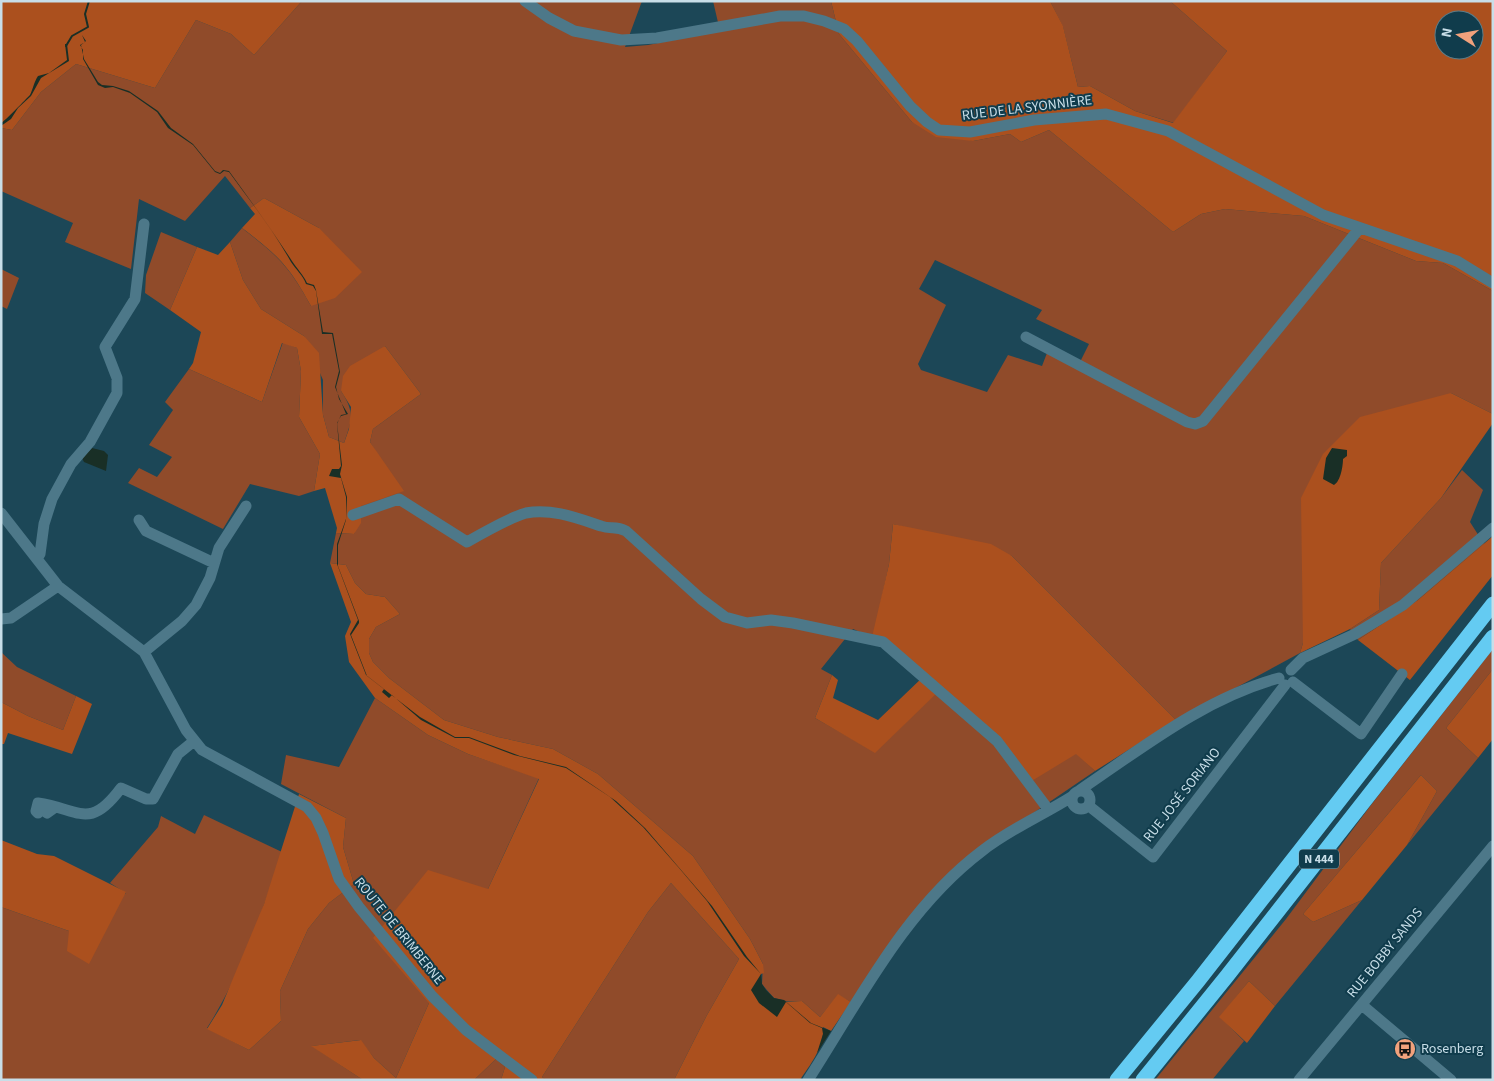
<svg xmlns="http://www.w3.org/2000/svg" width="1494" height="1081" viewBox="0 0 1494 1081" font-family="'Source Sans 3',sans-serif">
<rect width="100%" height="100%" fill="#1c4757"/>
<path fill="#904b2a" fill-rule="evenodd" d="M 302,1 L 642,1 L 625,47 L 648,45 L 720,31 L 713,1 L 831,1 L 839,34 L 912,122 L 973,141 L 1010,134 L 1021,142 L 1049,130 L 1173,232 L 1201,214 L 1225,209 L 1304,216 L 1416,261 L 1443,263 L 1493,291 L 1493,414 L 1451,393 L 1303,643 L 1300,653 L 1176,720 L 1012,556 L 893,524 L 889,564 L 874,634 L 872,637 L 853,629 L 821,669 L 832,675 L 815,718 L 875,752 L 940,689 L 1077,754 L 1095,771 L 970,856 L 851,1002 L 838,995 L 820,1017 L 802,1001 L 786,1001 L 774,998 L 766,989 L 762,984 L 763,964 L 750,939 L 693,856 L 598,774 L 553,749 L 498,737 L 444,720 L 389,678 L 373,662 L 369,653 L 369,639 L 376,627 L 400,614 L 385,597 L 366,594 L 355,583 L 346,565 L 330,563 L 336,533 L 354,534 L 361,506 L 382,462 L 370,442 L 373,429 L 421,394 L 385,346 L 341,391 C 355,412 352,420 344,443 L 329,437 L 323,415 L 323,380 L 304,336 L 261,309 L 243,280 L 230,242 L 242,228 C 278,256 289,266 311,306 L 319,228 L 264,198 L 250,208 L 225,176 L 185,221 L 139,199 L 131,269 L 65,242 L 73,223 L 1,191 L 1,128 L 12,130 L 41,92 L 76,64 L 155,88 L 196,20 L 231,34 L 254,55 ZM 935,260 L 1042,310 L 1036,319 L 1089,344 L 1077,368 L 1047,353 L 1042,366 L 1008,355 L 987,392 L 921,370 L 918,364 L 946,305 L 919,289 Z
M 1050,1 L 1170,1 L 1227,51 L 1174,123 L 1135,111 L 1090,86 L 1078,87 L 1063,27 Z
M 161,232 L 197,247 L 170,310 L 145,293 L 146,275 Z
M 1,269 L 19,278 L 7,309 L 1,306 Z
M 283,342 L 297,348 L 301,371 L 299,417 L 320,454 L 314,491 L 299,496 L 250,484 L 223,529 L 128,483 L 139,468 L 157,477 L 172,457 L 149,445 L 173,410 L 165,402 L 189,369 L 262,402 Z
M 1462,470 L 1483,490 L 1470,522 L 1484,544 L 1418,600 L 1358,640 L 1350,629 L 1379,610 L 1381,563 L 1441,498 Z
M 1493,649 L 1493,669 L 1446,728 L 1478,758 L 1407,845 L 1437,791 L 1421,775 L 1303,914 L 1313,922 L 1362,900 L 1275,1006 L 1249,981 L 1220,1017 L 1244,1041 L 1212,1080 L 1155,1080 L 1286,919 L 1371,805 Z
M 1,652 L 17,667 L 76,696 L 63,730 L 28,716 L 1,702 Z
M 375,698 L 428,735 L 468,754 L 539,778 L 488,889 L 429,1003 L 396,1078 L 374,1058 L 360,1040 L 312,1046 L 363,1080 L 1,1080 L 1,907 L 69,931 L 126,893 L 110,883 L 158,827 L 161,816 L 195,834 L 204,815 L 282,852 C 262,912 241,975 207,1028 L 249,1050 L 281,1021 L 280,991 L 308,929 L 329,903 L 354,884 L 343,847 L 346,818 L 281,784 L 286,755 L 339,767 Z
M 671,883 L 739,959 L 707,1015 L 674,1080 L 546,1080 L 542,1077 L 648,912 Z
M 496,1059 L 505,1067 L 501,1080 L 474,1080 Z"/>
<path fill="#ab501e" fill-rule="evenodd" d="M 1,1 L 302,1 L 254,55 L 231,34 L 196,20 L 155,88 L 76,64 L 41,92 L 12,130 L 1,128 Z
M 831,1 L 1050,1 L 1063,26 L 1078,87 L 1090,86 L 1135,111 L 1173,123 L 1227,51 L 1170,1 L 1493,1 L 1493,291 L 1443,263 L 1416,261 L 1304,216 L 1225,209 L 1201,214 L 1173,232 L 1049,130 L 1021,142 L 1010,134 L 973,141 L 936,137 L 912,122 L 839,34 ZM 1444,20 L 1474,20 L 1474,50 L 1444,50 Z
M 264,198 L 319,228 L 362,272 L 335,298 L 311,306 C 289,266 278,255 242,228 L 255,214 L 250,208 Z
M 230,242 L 243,280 L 261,309 L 304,336 L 319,353 L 323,415 L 329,437 L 344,443 L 349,429 L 351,407 L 341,391 L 343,376 L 350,366 L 385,346 L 421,394 L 373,429 L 370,442 L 404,491 L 361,506 L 361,523 L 354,534 L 336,533 L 337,528 L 325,488 L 314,491 L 320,454 L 299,417 L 301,371 L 297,348 L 282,343 L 262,402 L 189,369 L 193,363 L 201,332 L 170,310 L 197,247 L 218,255 Z
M 1451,393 L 1493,414 L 1493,423 L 1441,498 L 1381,563 L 1379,610 L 1350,629 L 1300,653 L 1303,643 L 1301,498 L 1323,454 L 1360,417 Z
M 893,524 L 991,544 L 1012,556 L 1176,720 L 1095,771 L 1076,754 L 1030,782 L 940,690 L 875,753 L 815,718 L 832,675 L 838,680 L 833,698 L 878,720 L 924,676 L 872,637 L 889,564 Z
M 1493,536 L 1493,575 L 1410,680 L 1358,640 L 1418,600 Z
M 330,563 L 346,565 L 355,583 L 366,594 L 385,597 L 400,614 L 376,627 L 369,639 L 369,653 L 373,662 L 389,678 L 444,720 L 498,737 L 553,749 L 598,774 L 693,856 L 750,939 L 763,964 L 764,973 L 761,974 L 759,1003 L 802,1001 L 820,1017 L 838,994 L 851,1002 L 831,1031 L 823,1027 C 825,1046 810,1065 800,1080 L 674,1080 L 707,1015 L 739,959 L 671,883 L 648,912 L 542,1077 L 546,1080 L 501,1080 L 505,1067 L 496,1059 L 474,1080 L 363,1080 L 311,1046 L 361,1040 L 374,1058 L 396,1078 L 429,1003 L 373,938 L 428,870 L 488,889 L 539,779 L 468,754 L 428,735 L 375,698 L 349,662 L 345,636 L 351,622 Z
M 1493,669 L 1493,739 L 1478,758 L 1446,728 Z
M 76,696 L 92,704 L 72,754 L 8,733 L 4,744 L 1,744 L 1,702 L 28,716 L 63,730 Z
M 1421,775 L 1437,791 L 1407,845 L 1362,900 L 1313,922 L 1303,914 Z
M 299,794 L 346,818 L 343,847 L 354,884 L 329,903 L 308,929 L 280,991 L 281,1021 L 249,1050 L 207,1029 L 222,1005 L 264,904 Z
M 1,840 L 37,854 L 54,856 L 126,892 L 89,964 L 67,951 L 69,931 L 1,907 Z
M 1249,981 L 1275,1006 L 1247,1043 L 1219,1017 Z"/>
<path fill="#192f26" d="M 82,35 L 86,41 L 81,45 L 84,59 L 98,82 L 102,85 L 113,86 L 129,91 L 158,111 L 171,128 L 193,144 L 215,171 L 220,173 L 223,170 L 229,171 C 251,201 272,230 292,261 C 297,269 303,274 307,283 L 314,285 L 316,290 L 323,332 L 333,333 L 340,372 L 336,387 L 339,399 L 348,414 L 341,416 L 337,423 L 342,465 L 340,474 L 347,497 L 346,520 L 338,545 L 338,566 L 359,621 L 359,623 L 351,635 L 367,676 L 420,717 L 455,737 L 469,737 L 520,756 L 566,767 L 616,801 L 645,828 L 712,906 L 747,957 L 761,974 L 762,984 L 766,990 L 774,998 L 784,1000 L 811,1023 L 831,1031 L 817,1053 L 823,1034 L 822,1028 L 810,1023 L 786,1002 L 777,1017 L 759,1003 L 751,990 L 761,974 L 744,956 L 707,901 L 679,868 L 643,827 L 610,797 L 566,768 L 514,755 L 469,738 L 455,738 L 421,720 L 392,695 L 389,698 L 382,692 L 384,689 L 366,675 L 350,634 L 358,620 L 337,564 L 337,544 L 346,519 L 346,497 L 341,478 L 329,476 L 332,469 L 339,469 L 341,466 L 337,424 L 341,415 L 346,414 L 335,387 L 339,371 L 332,334 L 322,334 L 316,291 L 313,286 L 306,284 C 303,275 296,270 291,262 C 273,230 251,202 229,172 L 224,171 L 220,174 L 215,172 L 193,145 L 168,128 L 157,112 L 130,93 L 113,87 L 105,88 L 98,85 L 83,59 L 83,50 L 80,45 L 85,42 Z
M 65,44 L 67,44 L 69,61 L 41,78 L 31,96 L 18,108 L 11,119 L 1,126 L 1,123 C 4,122 27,98 30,95 C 33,89 34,82 38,76 L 49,73 L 67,60 Z
M 92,448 L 104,451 L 108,455 L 106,471 L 84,462 L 82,458 Z
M 1332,448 L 1347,450 L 1347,456 L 1343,459 C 1343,465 1341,481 1334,485 L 1323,479 L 1326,458 Z"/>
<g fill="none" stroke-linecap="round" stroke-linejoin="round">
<path stroke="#192f26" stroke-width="2" d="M 66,46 L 72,36 L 88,27 L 85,14 L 89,1"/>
<path stroke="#4d7889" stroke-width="11" d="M 525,1 L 549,18 L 574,31 L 621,40 L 657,38 L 780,16 L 804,16 L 824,21 L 844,29 L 857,41 L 910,106 L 927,122 L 939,130 L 970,132 L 1034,120 L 1106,114 L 1168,131 L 1323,215 L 1457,261 L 1493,283
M 1026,337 L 1187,422 L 1195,424 L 1203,421 L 1359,229
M 1,513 L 58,586 L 144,652 L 186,730 L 202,750 L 307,807 L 316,818 L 323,833 L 339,879 L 359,907 L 432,996 L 466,1030 L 532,1080
M 353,515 L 399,499 L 467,542 C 481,534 511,517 526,513 C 551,508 577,518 601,526 C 611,530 615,525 626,531 L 701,599 L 725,617 L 747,623 L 771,620 L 793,623 L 883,642 L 997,741 L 1048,809
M 139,520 L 146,531 L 214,563
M 37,558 L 40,554 L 44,524 L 52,499 L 71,464 L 90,442 L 117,393 L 117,378 L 105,347 L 135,299 L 144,224
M 1,619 L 11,618 L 58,586
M 144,652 L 182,621 L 196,605 L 210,578 L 219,548 L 246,506
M 1291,670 L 1303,658 L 1355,634 L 1403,605 L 1493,528
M 1293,682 L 1361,734 L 1402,674
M 1080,790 C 1142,748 1205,698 1279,678
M1072 800a9 9 0 1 1 18 0a9 9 0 1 1-18 0Z
M 1089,806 L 1153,857 L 1285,685
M 54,808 L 47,813 L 42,809 L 38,813 L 36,811 L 38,803 C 80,809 89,831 121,788 L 146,799 L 153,799 L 178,754 L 194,741
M 1362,1005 L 1451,1080
M 808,1080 C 859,1001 905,909 982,851 C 1010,829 1043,815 1073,796
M 1299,1080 L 1493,846"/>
<path stroke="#64cbf2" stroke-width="15" d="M 1117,1080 L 1198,981 L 1493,604
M 1143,1080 L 1227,976 L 1493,637"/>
</g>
<defs>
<g id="bus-disc" transform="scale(1.125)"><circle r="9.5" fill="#f1a17c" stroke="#103c4c"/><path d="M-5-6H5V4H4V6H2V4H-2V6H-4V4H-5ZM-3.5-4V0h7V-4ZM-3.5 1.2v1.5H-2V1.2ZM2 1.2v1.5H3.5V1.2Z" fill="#111"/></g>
</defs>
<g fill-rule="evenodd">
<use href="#bus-disc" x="1405" y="1049"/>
</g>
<g text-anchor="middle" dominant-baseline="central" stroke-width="4" stroke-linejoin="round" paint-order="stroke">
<rect fill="#103c4c" stroke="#91adb9" stroke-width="1" x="1299" y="849.5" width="40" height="19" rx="4"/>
<g font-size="12" font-weight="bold" fill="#c8dee8">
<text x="1319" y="859">N 444</text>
</g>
<g font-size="14" fill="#c8dee8" stroke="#103c4c">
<text transform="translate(1027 108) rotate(-7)">RUE DE LA SYONNIÈRE</text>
<text transform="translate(1182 795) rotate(-52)">RUE JOSÉ SORIANO</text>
<text transform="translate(399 931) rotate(51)">ROUTE DE BRIMBERNE</text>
<text transform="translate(1385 953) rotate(-51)">RUE BOBBY SANDS</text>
</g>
<g font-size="14" fill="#c8dee8" stroke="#103c4c" text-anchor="start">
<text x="1421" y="1049">Rosenberg</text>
</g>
</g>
<rect width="1494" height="1081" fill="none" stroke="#c8dee8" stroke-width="5"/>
<g transform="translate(1459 35) rotate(281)"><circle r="24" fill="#103c4c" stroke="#5a7d8a"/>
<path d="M0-4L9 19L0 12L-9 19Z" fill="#f1a17c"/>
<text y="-8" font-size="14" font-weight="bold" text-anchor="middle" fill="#c8dee8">N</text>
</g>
</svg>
